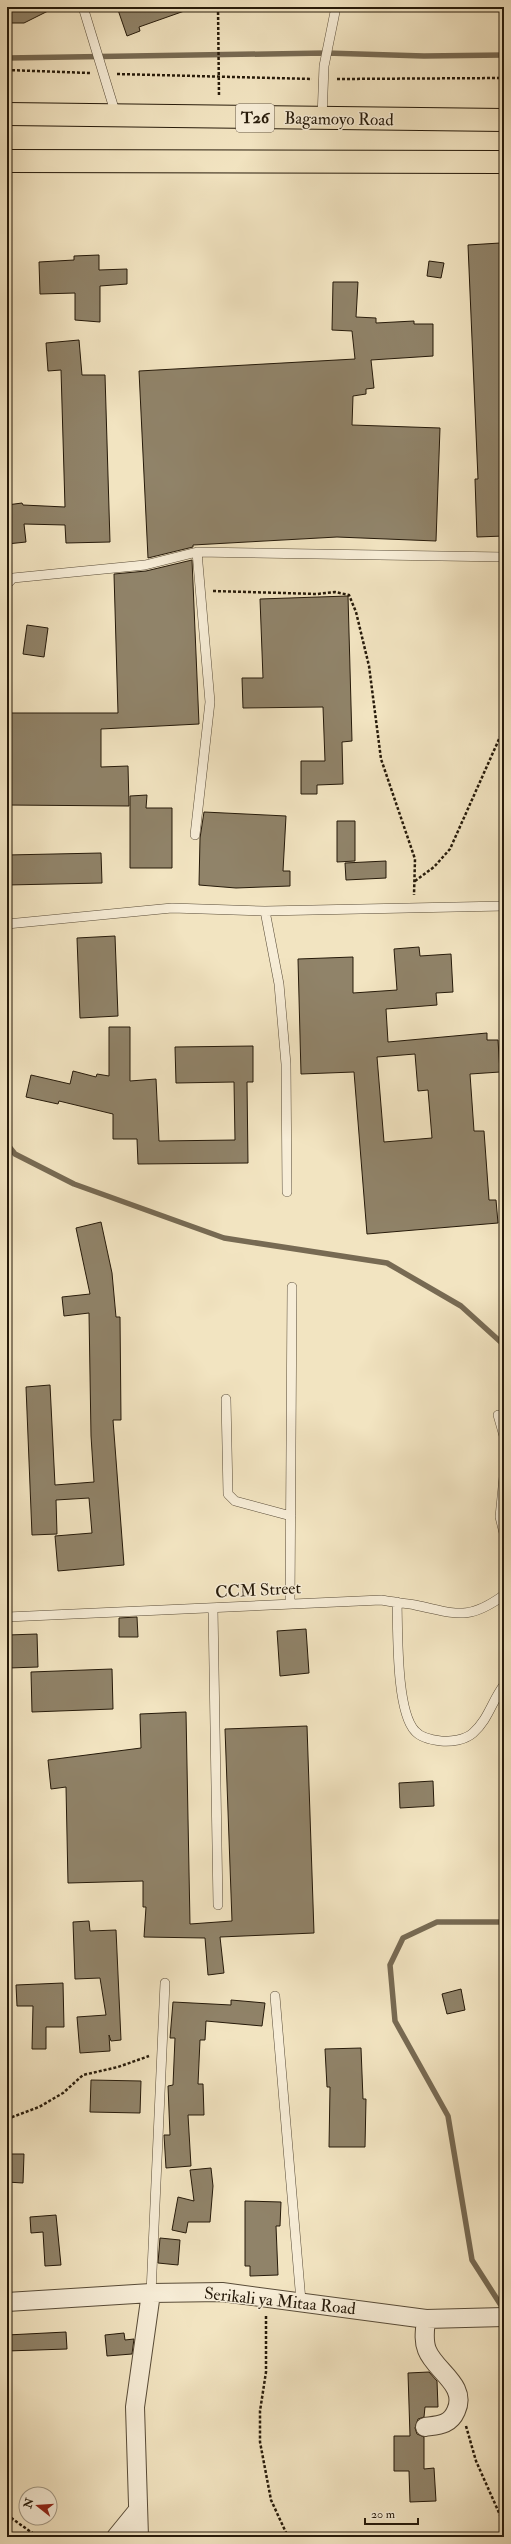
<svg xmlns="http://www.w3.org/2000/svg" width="511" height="2544" viewBox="0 0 511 2544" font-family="'IM FELL Double Pica',serif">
<rect width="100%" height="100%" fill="#f2e4c1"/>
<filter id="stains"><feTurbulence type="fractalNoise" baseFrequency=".005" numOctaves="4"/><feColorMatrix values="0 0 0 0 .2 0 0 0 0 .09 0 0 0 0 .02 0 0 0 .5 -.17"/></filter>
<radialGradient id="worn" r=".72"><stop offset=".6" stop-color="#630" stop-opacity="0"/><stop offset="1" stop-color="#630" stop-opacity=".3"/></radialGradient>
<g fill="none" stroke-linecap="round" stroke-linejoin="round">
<path stroke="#776a53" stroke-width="5.5" d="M 7,58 L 326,53 L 424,56 L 504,55
M 7,1144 L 15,1154 L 74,1184 L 224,1238 L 387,1263 L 461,1306 L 504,1345
M 504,1922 L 437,1922 L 403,1938 L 390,1965 L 395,2021 L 448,2116 L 472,2260 L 504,2310"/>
</g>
<path fill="#908369" stroke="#261a0a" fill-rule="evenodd" d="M 7,7 L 56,7 L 24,23 L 7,23 Z
M 117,7 L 190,7 L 190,9 L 139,27 L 140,31 L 127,36 Z
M 500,243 L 504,339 L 504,536 L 477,537 L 475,479 L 478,479 L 468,245 Z
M 99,255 L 99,270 L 127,269 L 127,284 L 100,286 L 100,322 L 75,320 L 75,293 L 40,294 L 39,262 L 74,260 L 74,256 Z
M 429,261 L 444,263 L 441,278 L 427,276 Z
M 333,282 L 358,282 L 356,317 L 376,318 L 376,323 L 414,321 L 414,324 L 433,324 L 433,356 L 371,360 L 374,388 L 366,389 L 366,394 L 353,396 L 352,425 L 440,428 L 436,541 L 337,537 L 193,545 L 193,547 L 148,558 L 139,371 L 355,359 L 352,331 L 332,330 Z
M 79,340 L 82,375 L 105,375 L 110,542 L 66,543 L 65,525 L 24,524 L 26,542 L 7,544 L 7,505 L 22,503 L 23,505 L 65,507 L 61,370 L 48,371 L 46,343 Z
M 192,560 L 199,724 L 101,729 L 101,767 L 128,766 L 129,806 L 7,805 L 7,713 L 118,713 L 114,574 L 146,571 Z
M 348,596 L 352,741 L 342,742 L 343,784 L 317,785 L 317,794 L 301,794 L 301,761 L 325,761 L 323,707 L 243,708 L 242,678 L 263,678 L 260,599 Z
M 27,625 L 48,628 L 44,657 L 23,654 Z
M 147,795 L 146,808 L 172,808 L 172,868 L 130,868 L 130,796 Z
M 204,812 L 286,816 L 283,871 L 290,871 L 290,886 L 236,888 L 199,885 L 200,838 Z
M 337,821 L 355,821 L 355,861 L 337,862 Z
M 101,853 L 102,883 L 7,885 L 7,855 Z
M 386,861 L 386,878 L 346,880 L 345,863 Z
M 115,936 L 118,1016 L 80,1018 L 77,938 Z
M 419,947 L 420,956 L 451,954 L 453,992 L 436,993 L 437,1005 L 386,1009 L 388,1042 L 487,1033 L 487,1040 L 498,1040 L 500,1072 L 470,1074 L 474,1131 L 484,1131 L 489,1200 L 496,1200 L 498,1223 L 367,1234 L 354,1072 L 301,1074 L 298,959 L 353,957 L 353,993 L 397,990 L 394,949 ZM 415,1054 L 418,1091 L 428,1090 L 432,1138 L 384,1142 L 377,1057 Z
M 109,1027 L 130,1027 L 130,1081 L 156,1079 L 159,1141 L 235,1140 L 234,1082 L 176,1083 L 175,1047 L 253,1046 L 253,1082 L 247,1082 L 248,1163 L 138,1164 L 137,1139 L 113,1139 L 113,1114 L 59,1101 L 58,1104 L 26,1097 L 31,1075 L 70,1084 L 73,1071 L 96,1077 L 97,1074 L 109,1076 Z
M 101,1222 L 112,1273 L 116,1317 L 120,1317 L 121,1420 L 113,1420 L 124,1565 L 58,1571 L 55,1536 L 92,1533 L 89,1498 L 56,1500 L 57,1534 L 32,1535 L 26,1387 L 50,1385 L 55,1485 L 94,1482 L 91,1436 L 89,1313 L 64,1316 L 62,1297 L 90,1294 L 76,1228 Z
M 137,1617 L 138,1637 L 119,1637 L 119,1618 Z
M 306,1629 L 309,1673 L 280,1676 L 277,1631 Z
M 37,1634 L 38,1667 L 9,1668 L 8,1635 Z
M 112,1669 L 113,1709 L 32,1712 L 31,1672 Z
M 186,1712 L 190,1924 L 232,1921 L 225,1729 L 307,1726 L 314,1933 L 220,1937 L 224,1973 L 208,1975 L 205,1938 L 144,1937 L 146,1907 L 143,1907 L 143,1881 L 68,1883 L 66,1787 L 51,1789 L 48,1760 L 141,1748 L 140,1714 Z
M 433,1781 L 434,1806 L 400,1808 L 399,1783 Z
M 89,1921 L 90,1931 L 116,1930 L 121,2040 L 111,2041 L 109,2035 L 110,2051 L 80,2053 L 77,2017 L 106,2015 L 100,1978 L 75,1979 L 73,1922 Z
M 63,1983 L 64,2027 L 46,2027 L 46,2049 L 32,2049 L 33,2006 L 17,2006 L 16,1985 Z
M 461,1989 L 465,2010 L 447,2014 L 442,1994 Z
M 231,2000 L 265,2003 L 262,2026 L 206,2021 L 205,2040 L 200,2040 L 198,2084 L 203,2084 L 204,2115 L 188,2115 L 191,2166 L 166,2168 L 164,2135 L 170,2135 L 168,2086 L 173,2085 L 175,2038 L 170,2038 L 173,2002 L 231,2005 Z
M 361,2048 L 363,2099 L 366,2099 L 365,2147 L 329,2147 L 330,2087 L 327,2087 L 325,2049 Z
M 91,2080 L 141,2081 L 140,2113 L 90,2112 Z
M 7,2154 L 24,2154 L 23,2183 L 7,2182 Z
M 211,2168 L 213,2186 L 210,2222 L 188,2222 L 186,2233 L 172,2230 L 178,2197 L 194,2201 L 190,2170 Z
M 245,2201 L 281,2202 L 280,2226 L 276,2226 L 278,2275 L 250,2276 L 250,2266 L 245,2266 Z
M 56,2215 L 61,2265 L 45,2266 L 43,2232 L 31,2233 L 30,2217 Z
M 160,2238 L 180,2240 L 178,2265 L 158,2263 Z
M 66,2332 L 67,2349 L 7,2351 L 7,2335 Z
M 124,2333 L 125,2340 L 134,2339 L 132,2354 L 107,2356 L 105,2335 Z
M 429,2372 L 437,2381 L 438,2407 L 425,2407 L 424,2417 L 418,2419 L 415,2428 L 417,2434 L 424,2437 L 424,2469 L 434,2468 L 436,2501 L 410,2502 L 409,2471 L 394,2471 L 394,2436 L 410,2436 L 408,2373 Z"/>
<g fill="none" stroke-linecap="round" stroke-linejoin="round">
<g stroke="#594c38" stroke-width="10">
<path id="service" d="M 83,7 L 116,115
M 322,118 L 324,66 L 336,7
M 7,584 L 13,578 L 145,565 L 197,552 L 504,557
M 195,835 L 210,702 L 197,552
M 265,911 L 279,984 L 286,1064 L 287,1192
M 7,924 L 172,908 L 265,911 L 504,906
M 226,1399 L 228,1494 L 235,1501 L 291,1516
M 498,1415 L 504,1436
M 504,1477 L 500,1517 L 504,1533
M 397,1602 C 398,1632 396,1711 415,1731 C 421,1738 432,1740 441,1741 C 451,1742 465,1740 473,1733 C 488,1720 492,1701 504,1685
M 290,1604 L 292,1287
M 213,1608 L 218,1905
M 7,1617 L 381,1600 C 392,1602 403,1603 415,1605 C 455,1613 467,1622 504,1595
M 275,1996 L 301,2301
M 151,2293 L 165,1983"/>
</g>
<g stroke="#594c38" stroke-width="20">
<path id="minor" d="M 7,2302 L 151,2293 L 222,2292 L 426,2319 L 504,2317
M 425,2427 C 439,2425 450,2425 456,2411 C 468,2385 435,2371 427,2350 C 423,2340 425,2330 426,2319
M 116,2537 L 138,2510
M 139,2537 L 135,2407 L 151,2293"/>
</g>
<g stroke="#261a0a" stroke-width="24">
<path id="trunk" d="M 7,114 L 504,120
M 7,161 L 504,162"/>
</g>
<path stroke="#261a0a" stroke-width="2.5" stroke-dasharray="3 2" stroke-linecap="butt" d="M 218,7 L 219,97
M 7,70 L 90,73
M 117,74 L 312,79
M 337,79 L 504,78
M 213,591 L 317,594 L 335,592 L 349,595 L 356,612 L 369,666 L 381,759 L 415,859 L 414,895
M 415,881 L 434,867 L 450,849 L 504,728
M 7,2119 L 39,2107 L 63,2093 L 83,2075 L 118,2067 L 149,2056
M 266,2316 L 266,2372 L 260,2411 L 260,2442 L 271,2500 L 288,2537
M 466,2426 L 476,2461 L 504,2524
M 7,2515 L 38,2537"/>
<use href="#service" stroke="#f7edd7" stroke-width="9"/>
<use href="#minor" stroke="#f7edd7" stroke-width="18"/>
<use href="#trunk" stroke="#f2e4c1" stroke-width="22"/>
</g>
<g text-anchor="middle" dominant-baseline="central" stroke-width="3" stroke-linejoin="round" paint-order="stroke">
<rect fill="#f7edd7" stroke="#655948" stroke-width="1" x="236" y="104" width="38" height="28" rx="3"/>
<g font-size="16" font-weight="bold" fill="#261a0a">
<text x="255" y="118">T26</text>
</g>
<g font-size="17" fill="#261a0a" stroke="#f7edd7">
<text transform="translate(339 119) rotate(1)">Bagamoyo Road</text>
<text transform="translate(258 1590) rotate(-3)">CCM Street</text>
<text transform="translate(280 2301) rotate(6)">Serikali ya Mitaa Road</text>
</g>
</g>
<rect width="511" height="2544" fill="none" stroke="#f2e4c1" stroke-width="24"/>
<rect x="8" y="8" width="495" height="2528" fill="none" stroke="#261a0a" stroke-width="2"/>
<rect x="12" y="12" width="487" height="2520" fill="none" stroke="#261a0a"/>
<g transform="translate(38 2506) rotate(287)"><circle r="19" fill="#f7edd7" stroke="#a39985"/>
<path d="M0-3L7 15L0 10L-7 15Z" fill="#8f2418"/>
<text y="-6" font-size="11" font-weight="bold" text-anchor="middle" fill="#261a0a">N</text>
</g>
<path d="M365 2518v6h53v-6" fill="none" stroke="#261a0a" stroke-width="2"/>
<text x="371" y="2518" font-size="12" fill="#261a0a" stroke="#f7edd7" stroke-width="3" paint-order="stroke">20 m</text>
<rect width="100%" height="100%" filter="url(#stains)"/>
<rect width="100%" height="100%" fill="url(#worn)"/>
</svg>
